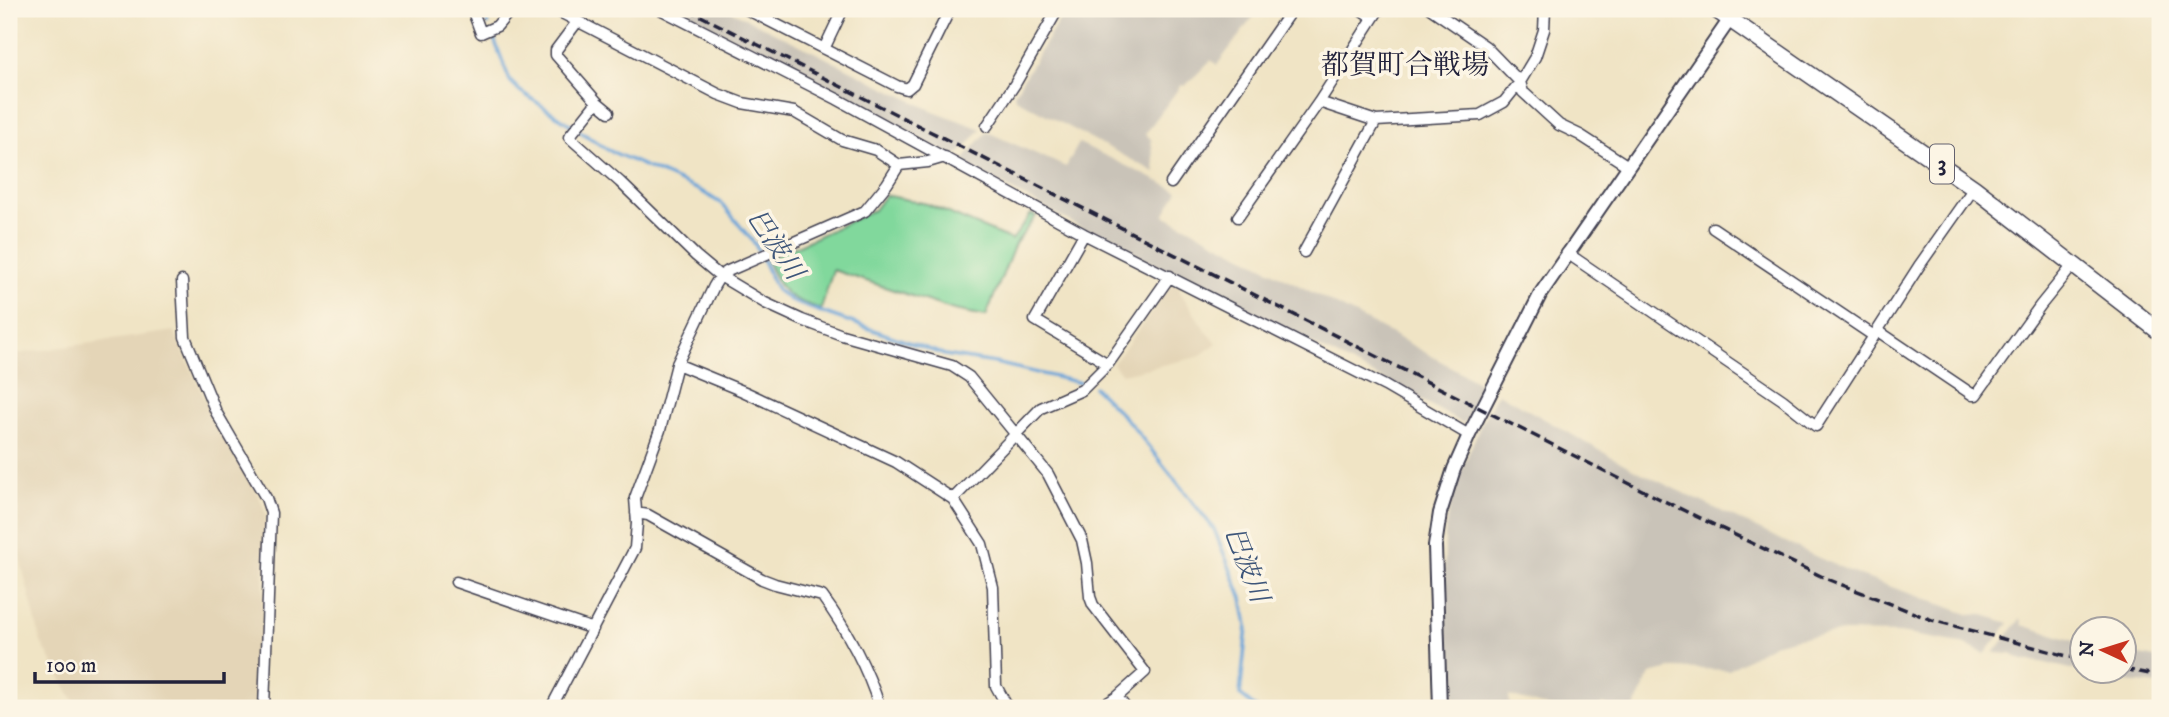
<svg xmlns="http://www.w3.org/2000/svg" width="2169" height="717" viewBox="0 0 2169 717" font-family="'IM FELL DW Pica','Noto Serif JP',serif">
<rect width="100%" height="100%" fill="#fcf5e5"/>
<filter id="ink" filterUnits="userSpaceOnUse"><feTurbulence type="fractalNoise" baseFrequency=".0143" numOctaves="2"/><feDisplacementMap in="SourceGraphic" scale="14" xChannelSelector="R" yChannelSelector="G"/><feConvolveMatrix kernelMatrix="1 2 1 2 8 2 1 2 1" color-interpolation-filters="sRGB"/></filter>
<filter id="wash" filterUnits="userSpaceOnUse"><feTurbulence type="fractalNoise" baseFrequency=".00686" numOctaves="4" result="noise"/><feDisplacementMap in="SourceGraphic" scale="28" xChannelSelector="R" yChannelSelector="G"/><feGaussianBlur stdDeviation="1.57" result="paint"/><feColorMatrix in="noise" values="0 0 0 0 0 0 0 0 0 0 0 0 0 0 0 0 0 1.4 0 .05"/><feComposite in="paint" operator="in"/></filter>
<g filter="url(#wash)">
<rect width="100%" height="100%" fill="#f0e4c5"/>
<path fill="#e4d5b7" d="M 1173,283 L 1180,287 L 1180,292 L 1206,331 L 1217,343 L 1198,357 L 1122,374 L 1113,364 Z
M 174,331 L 206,402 L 259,496 L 266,514 L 260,708 L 76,705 L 41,642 L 20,558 L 9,355 Z"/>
<path fill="#c9c3b8" d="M 673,9 L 727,9 L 931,110 L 981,129 L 961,152 L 953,156 L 860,105 Z
M 1066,9 L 1259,9 L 1217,65 L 1211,60 L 1185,86 L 1181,85 L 1145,134 L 1151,139 L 1155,172 L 1016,99 L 1014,94 Z
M 987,132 L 1066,167 L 1079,143 L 1178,191 L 1164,215 L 1392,334 L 1487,387 L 1470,418 L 1462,423 L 1402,389 L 1084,229 L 963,163 L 967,155 Z
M 1498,393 L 1633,469 L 1819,558 L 1863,577 L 1971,615 L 1980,614 L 2009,623 L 1985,654 L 1961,643 L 1900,633 L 1844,632 L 1797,638 L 1773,644 L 1729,670 L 1674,668 L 1650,674 L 1634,708 L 1610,708 L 1602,704 L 1600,708 L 1553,708 L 1509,696 L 1510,708 L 1447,708 L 1444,596 L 1445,534 L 1448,516 L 1459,477 L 1480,426 Z
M 2021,618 L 2022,625 L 2081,643 L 2082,672 L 2124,672 L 2124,652 L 2160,659 L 2160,685 L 2126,682 L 2088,673 L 2041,662 L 2022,660 L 2011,654 L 1994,653 Z"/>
<path fill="#81d89c" stroke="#527d6c" stroke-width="2" d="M 885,195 L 927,204 L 1012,240 L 1031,214 L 1036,216 L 1015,244 L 986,316 L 954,310 L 833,270 L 821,309 C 784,297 784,295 767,260 L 874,210 Z"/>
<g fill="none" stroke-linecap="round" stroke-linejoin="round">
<path stroke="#67a3d8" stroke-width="3.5" d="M 482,9 L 488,24
M 493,36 L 510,81 L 520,91 L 608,150 L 701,191 L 722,204 L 755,244 L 777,290 L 793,302 L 945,355 L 995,363 L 1081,383
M 1094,387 L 1130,423 L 1214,529 L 1242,598 L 1247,626 L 1240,695 L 1256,708"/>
</g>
</g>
<g filter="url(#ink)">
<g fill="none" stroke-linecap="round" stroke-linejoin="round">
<g stroke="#413f50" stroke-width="13">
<path id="minor" d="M 472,9 L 481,33 L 497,26 L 511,9
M 554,9 L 718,94 L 742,103 L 794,112 L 842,140 L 876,150 L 899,165 L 928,162 L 945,157
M 660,9 L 837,99 L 1084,234 L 1385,386 L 1469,435
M 746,9 L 897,86 L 907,89 L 913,84 L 950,9
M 1360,9 L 1373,18
M 1431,9 L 1485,46 L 1520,82 L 1523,92 L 1559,125 L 1580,135 L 1628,166
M 577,22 L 556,50 L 556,55 L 597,102 L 609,112
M 824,49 L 843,9
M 597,102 L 569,137 L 620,182 L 696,256 L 720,276 L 765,303 L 802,320 L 842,335 L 952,366 L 969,377 L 1048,474 L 1082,540 L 1087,563 L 1090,597 L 1093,605 L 1145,672 L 1117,697 L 1099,708
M 1319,102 L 1376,121 L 1480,115 L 1504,102 L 1520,82 L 1535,57 L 1544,30 L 1545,9
M 987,126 L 1015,84 L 1058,9
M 1171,183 L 1292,9
M 1238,217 L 1319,102 L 1379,9
M 1713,228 L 1874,336
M 1084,234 L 1035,320 L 1108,364
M 1304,252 L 1376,121
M 1567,253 L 1783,400 L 1816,426 L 1919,266 L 1974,188
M 182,281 L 185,337 L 216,412 L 266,498 L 271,513 L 264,708
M 1878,331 L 1973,395 L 1976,395 L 2040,306 L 2074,264
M 677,364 L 745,392 L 896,462 L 953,499 L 982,544 L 993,587 L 996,686 L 1008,708
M 953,499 L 1041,408 L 1082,390 L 1108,364 L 1170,276
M 636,513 L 648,515 L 762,579 L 775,584 L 822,596 C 847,630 867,667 880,708
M 456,582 L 593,629
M 1117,697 L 1126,708
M 551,708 L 635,548 L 637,523 L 635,498 L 660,430 L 677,364 L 714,286 L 720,276 L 728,271 L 865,211 L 887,184 L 899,165"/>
</g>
<g stroke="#413f50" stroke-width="16">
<path id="tertiary" d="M 1440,708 L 1435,546 L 1440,513 L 1454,469 L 1469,435 L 1541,293 L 1730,19"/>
</g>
<g stroke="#413f50" stroke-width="19">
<path id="primary" d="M 1715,9 L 1974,188 L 2160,332"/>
</g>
<use href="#minor" stroke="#fff" stroke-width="10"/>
<use href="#tertiary" stroke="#fff" stroke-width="12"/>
<use href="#primary" stroke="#fff" stroke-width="16"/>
<path stroke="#22223b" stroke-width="3.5" stroke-dasharray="10 5" stroke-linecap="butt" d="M 687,9 L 1662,500 L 1827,579 L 1932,620 L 2082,660
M 2124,669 L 2160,676"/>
</g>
</g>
<g text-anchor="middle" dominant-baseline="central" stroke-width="7" stroke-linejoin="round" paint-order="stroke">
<rect fill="#fcf5e5" stroke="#63616e" stroke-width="2" x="1930" y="144.5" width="24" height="39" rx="5"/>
<g font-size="23" font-weight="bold" fill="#22223b">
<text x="1942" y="164">3</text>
</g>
<g font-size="26" font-style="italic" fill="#3e567a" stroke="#fcf5e5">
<text transform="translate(775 245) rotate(56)">巴波川</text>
<text transform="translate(1246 565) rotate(69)">巴波川</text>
</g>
<g font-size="28" fill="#22223b" stroke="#fcf5e5">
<text x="1405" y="65">都賀町合戦場</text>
</g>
</g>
<rect width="2169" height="717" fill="none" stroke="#fcf5e5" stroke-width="35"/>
<g transform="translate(2103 650) rotate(274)"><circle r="33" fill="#fcf5e5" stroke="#a5a1a1" stroke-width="2"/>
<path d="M0-5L12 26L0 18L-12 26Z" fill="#c8321e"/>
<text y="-10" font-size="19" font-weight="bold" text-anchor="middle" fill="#22223b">N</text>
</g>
<path d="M35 672v10h189v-10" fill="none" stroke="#22223b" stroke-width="3.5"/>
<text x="46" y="672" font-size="21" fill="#22223b" stroke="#fcf5e5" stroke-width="5" paint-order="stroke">100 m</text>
</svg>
